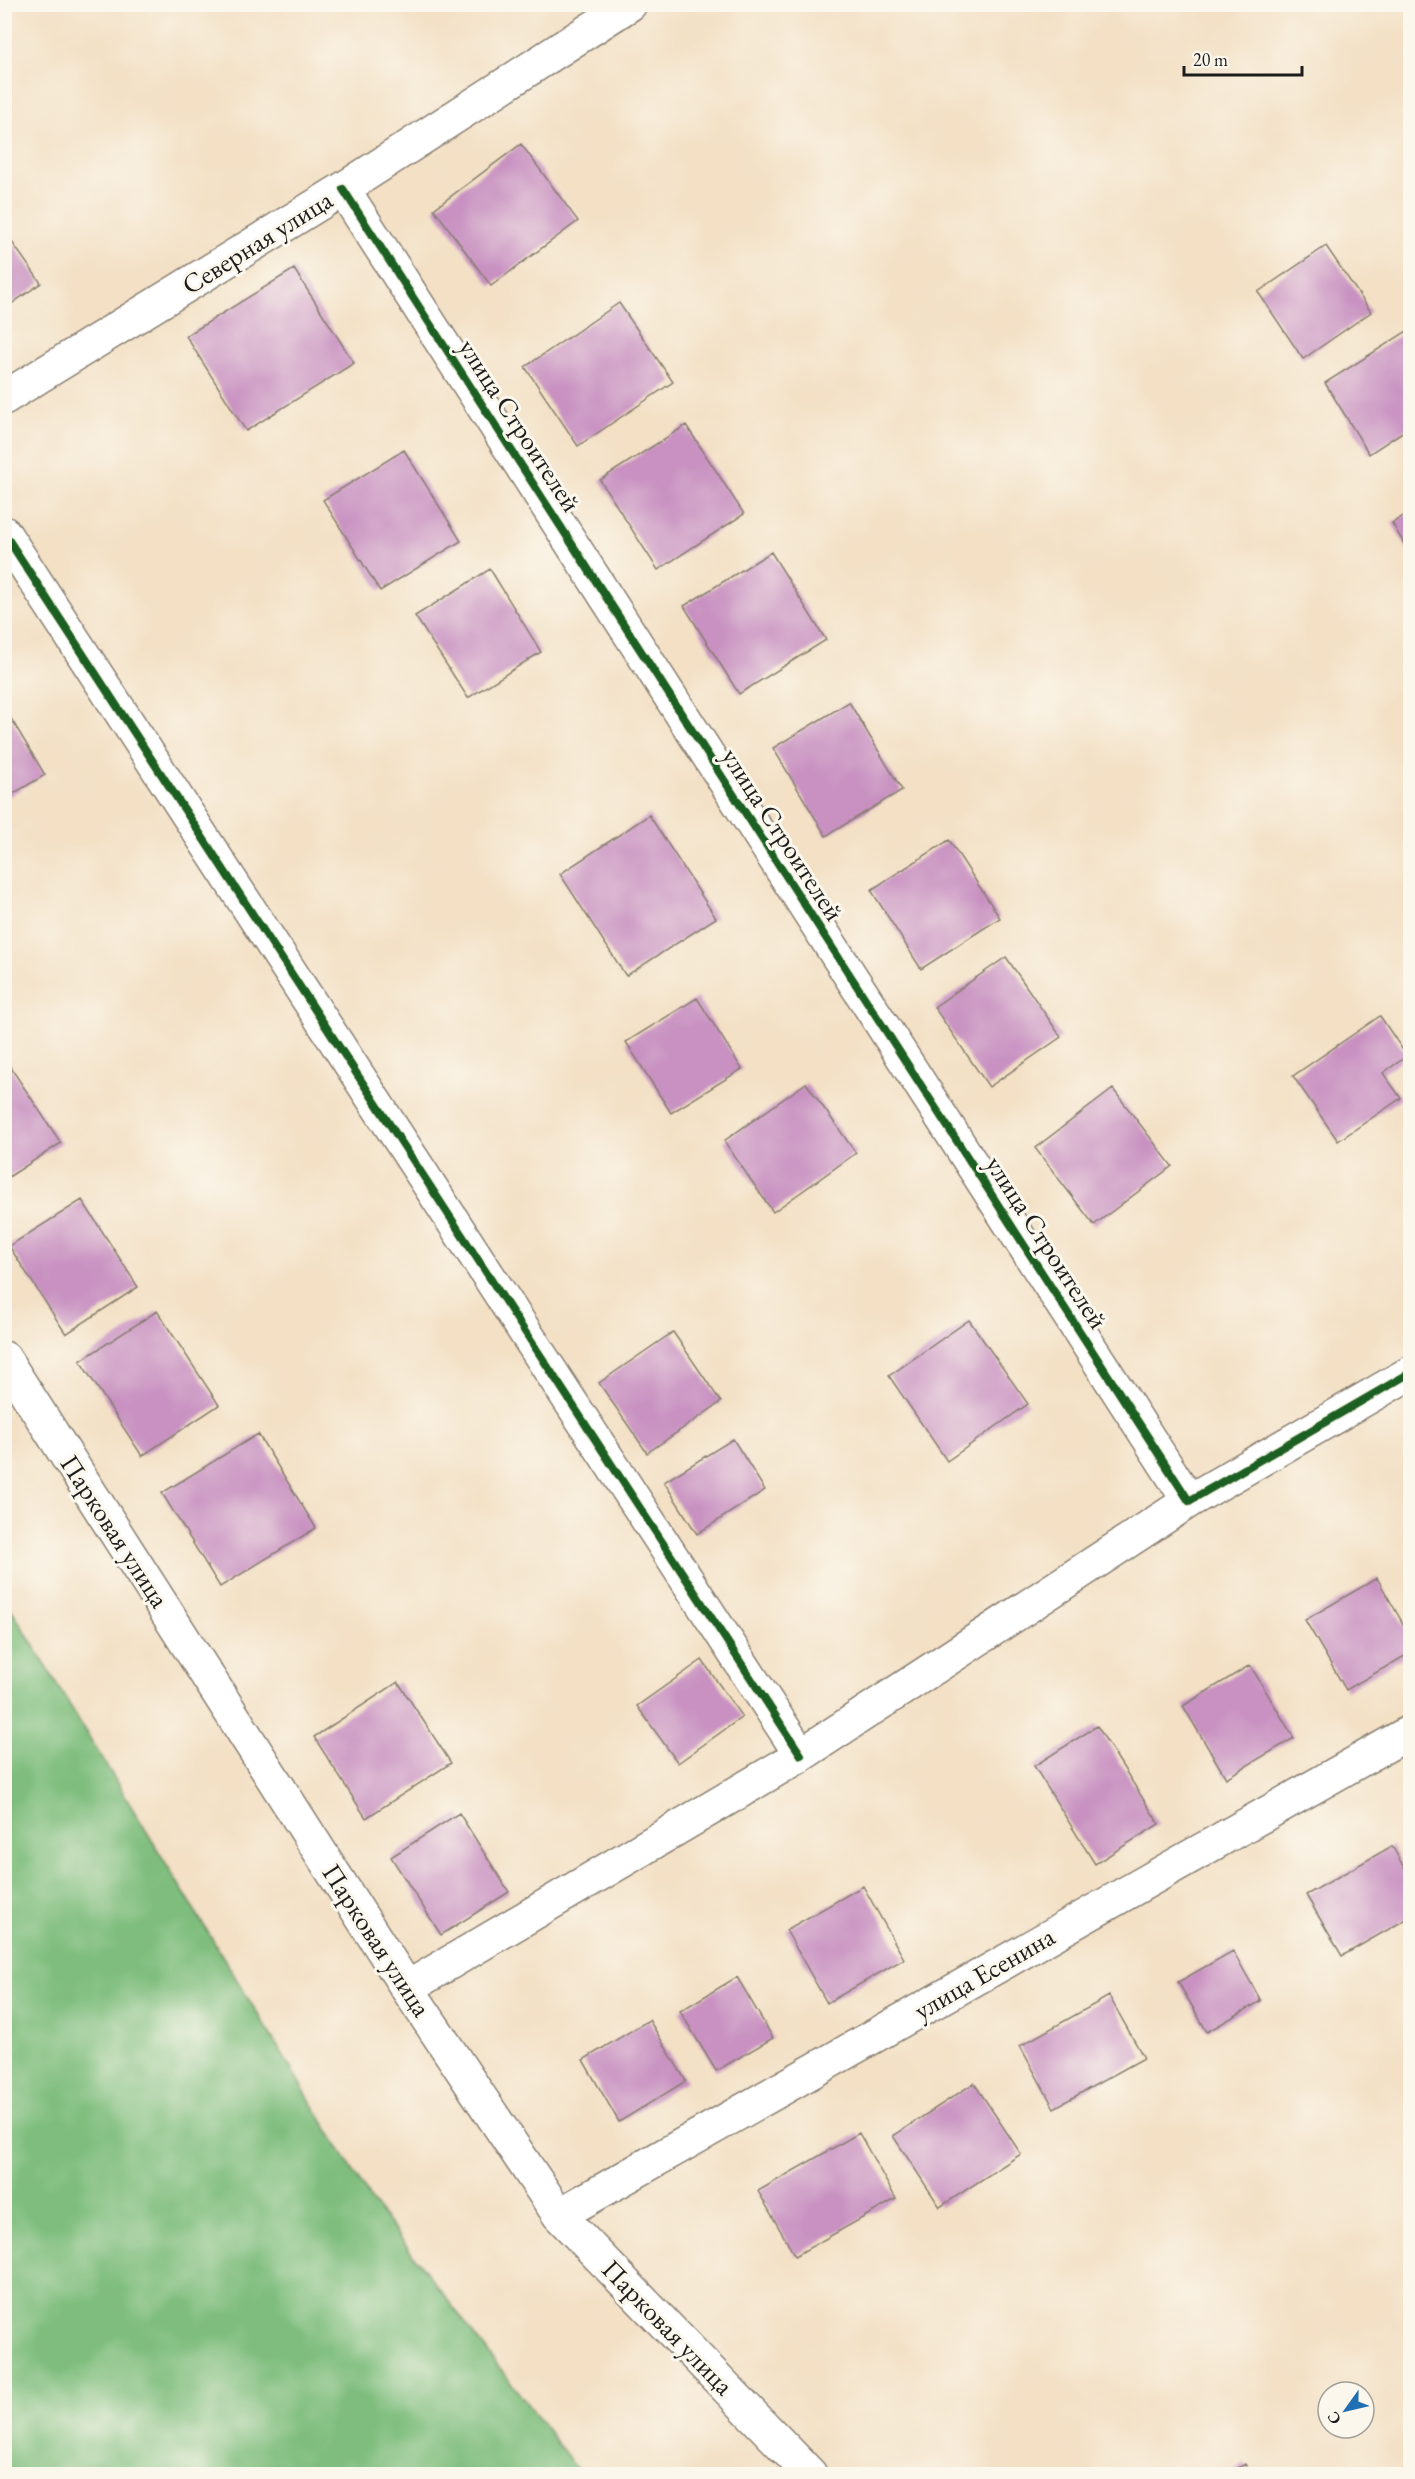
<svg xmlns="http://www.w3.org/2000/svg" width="1415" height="2479" viewBox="0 0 1415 2479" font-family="'EB Garamond',serif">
<rect width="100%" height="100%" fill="#fbf7ec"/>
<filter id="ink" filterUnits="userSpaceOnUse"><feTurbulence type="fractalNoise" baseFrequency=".0167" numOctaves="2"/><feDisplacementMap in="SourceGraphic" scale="12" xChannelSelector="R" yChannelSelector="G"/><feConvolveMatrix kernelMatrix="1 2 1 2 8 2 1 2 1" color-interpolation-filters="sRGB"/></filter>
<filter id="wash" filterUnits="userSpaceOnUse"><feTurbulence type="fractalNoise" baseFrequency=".008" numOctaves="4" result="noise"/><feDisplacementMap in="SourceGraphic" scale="24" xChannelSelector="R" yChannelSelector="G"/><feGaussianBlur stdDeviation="1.35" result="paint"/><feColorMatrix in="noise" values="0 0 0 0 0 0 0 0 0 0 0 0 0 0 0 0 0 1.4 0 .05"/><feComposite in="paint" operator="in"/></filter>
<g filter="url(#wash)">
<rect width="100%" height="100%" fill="#f3e0c5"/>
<path fill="#7ebd7d" stroke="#4d6c4c" stroke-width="1.5" d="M 4,1597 L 369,2197 L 581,2474 L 5,2474 Z"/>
<g id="blocks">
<path fill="#c891c1" d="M 521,144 L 578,221 L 491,286 L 434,209 Z
M 4,231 L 41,283 L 4,309 Z
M 1326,246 L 1371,312 L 1303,359 L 1258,292 Z
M 294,269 L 354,363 L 246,431 L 186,336 Z
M 619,303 L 673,382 L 578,446 L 525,367 Z
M 1407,331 L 1410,337 L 1410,427 L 1369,454 L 1325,383 Z
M 686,425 L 744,514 L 658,570 L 600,480 Z
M 404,450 L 461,541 L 380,591 L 323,500 Z
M 1410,512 L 1410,554 L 1392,523 Z
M 771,552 L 826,640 L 739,694 L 684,606 Z
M 490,569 L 541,652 L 468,698 L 415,616 Z
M 849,702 L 902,790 L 826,836 L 773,748 Z
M 4,707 L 45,775 L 4,799 Z
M 649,815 L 716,918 L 626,976 L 560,874 Z
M 949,840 L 1000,918 L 921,969 L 871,890 Z
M 1006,957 L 1061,1037 L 989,1087 L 934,1007 Z
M 697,998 L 742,1069 L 671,1113 L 626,1042 Z
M 1380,1016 L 1407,1056 L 1383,1073 L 1401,1098 L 1338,1141 L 1293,1076 Z
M 7,1062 L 61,1143 L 4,1180 L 4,1064 Z
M 806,1083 L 856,1153 L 773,1212 L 724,1141 Z
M 1113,1089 L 1172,1166 L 1094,1225 L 1035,1148 Z
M 82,1200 L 138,1287 L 66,1334 L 9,1246 Z
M 157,1311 L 219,1405 L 142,1456 L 80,1361 Z
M 969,1320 L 1028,1404 L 947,1461 L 889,1376 Z
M 673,1332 L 721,1402 L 647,1453 L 599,1383 Z
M 258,1434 L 316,1528 L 220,1587 L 162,1493 Z
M 733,1439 L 765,1490 L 697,1534 L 664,1482 Z
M 1377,1578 L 1410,1636 L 1410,1653 L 1346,1690 L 1305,1620 Z
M 702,1660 L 742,1717 L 678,1763 L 637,1706 Z
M 1250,1665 L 1294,1738 L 1226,1778 L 1183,1706 Z
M 398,1682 L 451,1763 L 366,1818 L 314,1737 Z
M 1097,1726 L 1159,1824 L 1095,1864 L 1034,1766 Z
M 459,1813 L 509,1892 L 441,1935 L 391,1857 Z
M 1392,1846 L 1410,1878 L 1410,1917 L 1342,1956 L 1306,1895 Z
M 863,1886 L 904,1959 L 827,2003 L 786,1930 Z
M 1233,1951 L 1261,2001 L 1207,2032 L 1178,1982 Z
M 737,1977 L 773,2038 L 716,2071 L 680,2011 Z
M 1109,1996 L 1144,2058 L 1054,2108 L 1020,2046 Z
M 649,2020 L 686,2081 L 619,2122 L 583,2060 Z
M 974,2083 L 1021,2154 L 940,2207 L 893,2136 Z
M 859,2133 L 896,2199 L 795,2256 L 758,2191 Z
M 1245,2464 L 1251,2474 L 1228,2474 Z"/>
</g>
</g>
<g filter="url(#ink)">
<use href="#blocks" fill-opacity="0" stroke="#887e70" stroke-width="1.5"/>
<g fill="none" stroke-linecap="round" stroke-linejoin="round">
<g stroke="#887e70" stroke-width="36">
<path id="minor" d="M 343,189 L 1189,1501
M 4,398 L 343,189 L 630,4
M 4,533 L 801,1755
M 4,1358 L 407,1988 L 559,2215 L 810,2474
M 407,1988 L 801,1755 L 1189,1501 L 1410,1373
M 559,2215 L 1410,1732"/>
</g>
<use href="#minor" stroke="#fff" stroke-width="33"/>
<g stroke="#fbf7ec" stroke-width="11">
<path id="cycleway" d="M 343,189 L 1189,1501 L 1410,1373
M 4,533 L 801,1755"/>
</g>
<use href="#cycleway" stroke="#1b5e20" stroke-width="8"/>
</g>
</g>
<g text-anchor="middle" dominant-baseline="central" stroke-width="6" stroke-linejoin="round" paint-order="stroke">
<g font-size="27" fill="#1c1c1c" stroke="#fbf7ec">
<text transform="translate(257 242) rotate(-32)">Северная улица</text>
<text transform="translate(520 425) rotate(57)">улица Строителей</text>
<text transform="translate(783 834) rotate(57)">улица Строителей</text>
<text transform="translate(1047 1242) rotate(57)">улица Строителей</text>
<text transform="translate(115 1531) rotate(57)">Парковая улица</text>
<text transform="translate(377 1940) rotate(57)">Парковая улица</text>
<text transform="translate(984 1973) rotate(-30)">улица Есенина</text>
<text transform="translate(668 2327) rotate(46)">Парковая улица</text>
</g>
</g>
<rect width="1415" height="2479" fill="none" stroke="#fbf7ec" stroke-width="24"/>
<g transform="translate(1346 2410) rotate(236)"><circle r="28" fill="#fbf7ec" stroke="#a29f99" stroke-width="1.5"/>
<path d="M0-4.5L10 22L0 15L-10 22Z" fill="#1f6fb2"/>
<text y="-9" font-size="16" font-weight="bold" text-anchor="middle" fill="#1c1c1c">С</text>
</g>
<path d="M1184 66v9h118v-9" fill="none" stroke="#1c1c1c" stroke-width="3"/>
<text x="1193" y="66" font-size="18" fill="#1c1c1c" stroke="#fbf7ec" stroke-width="4.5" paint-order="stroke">20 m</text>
</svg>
